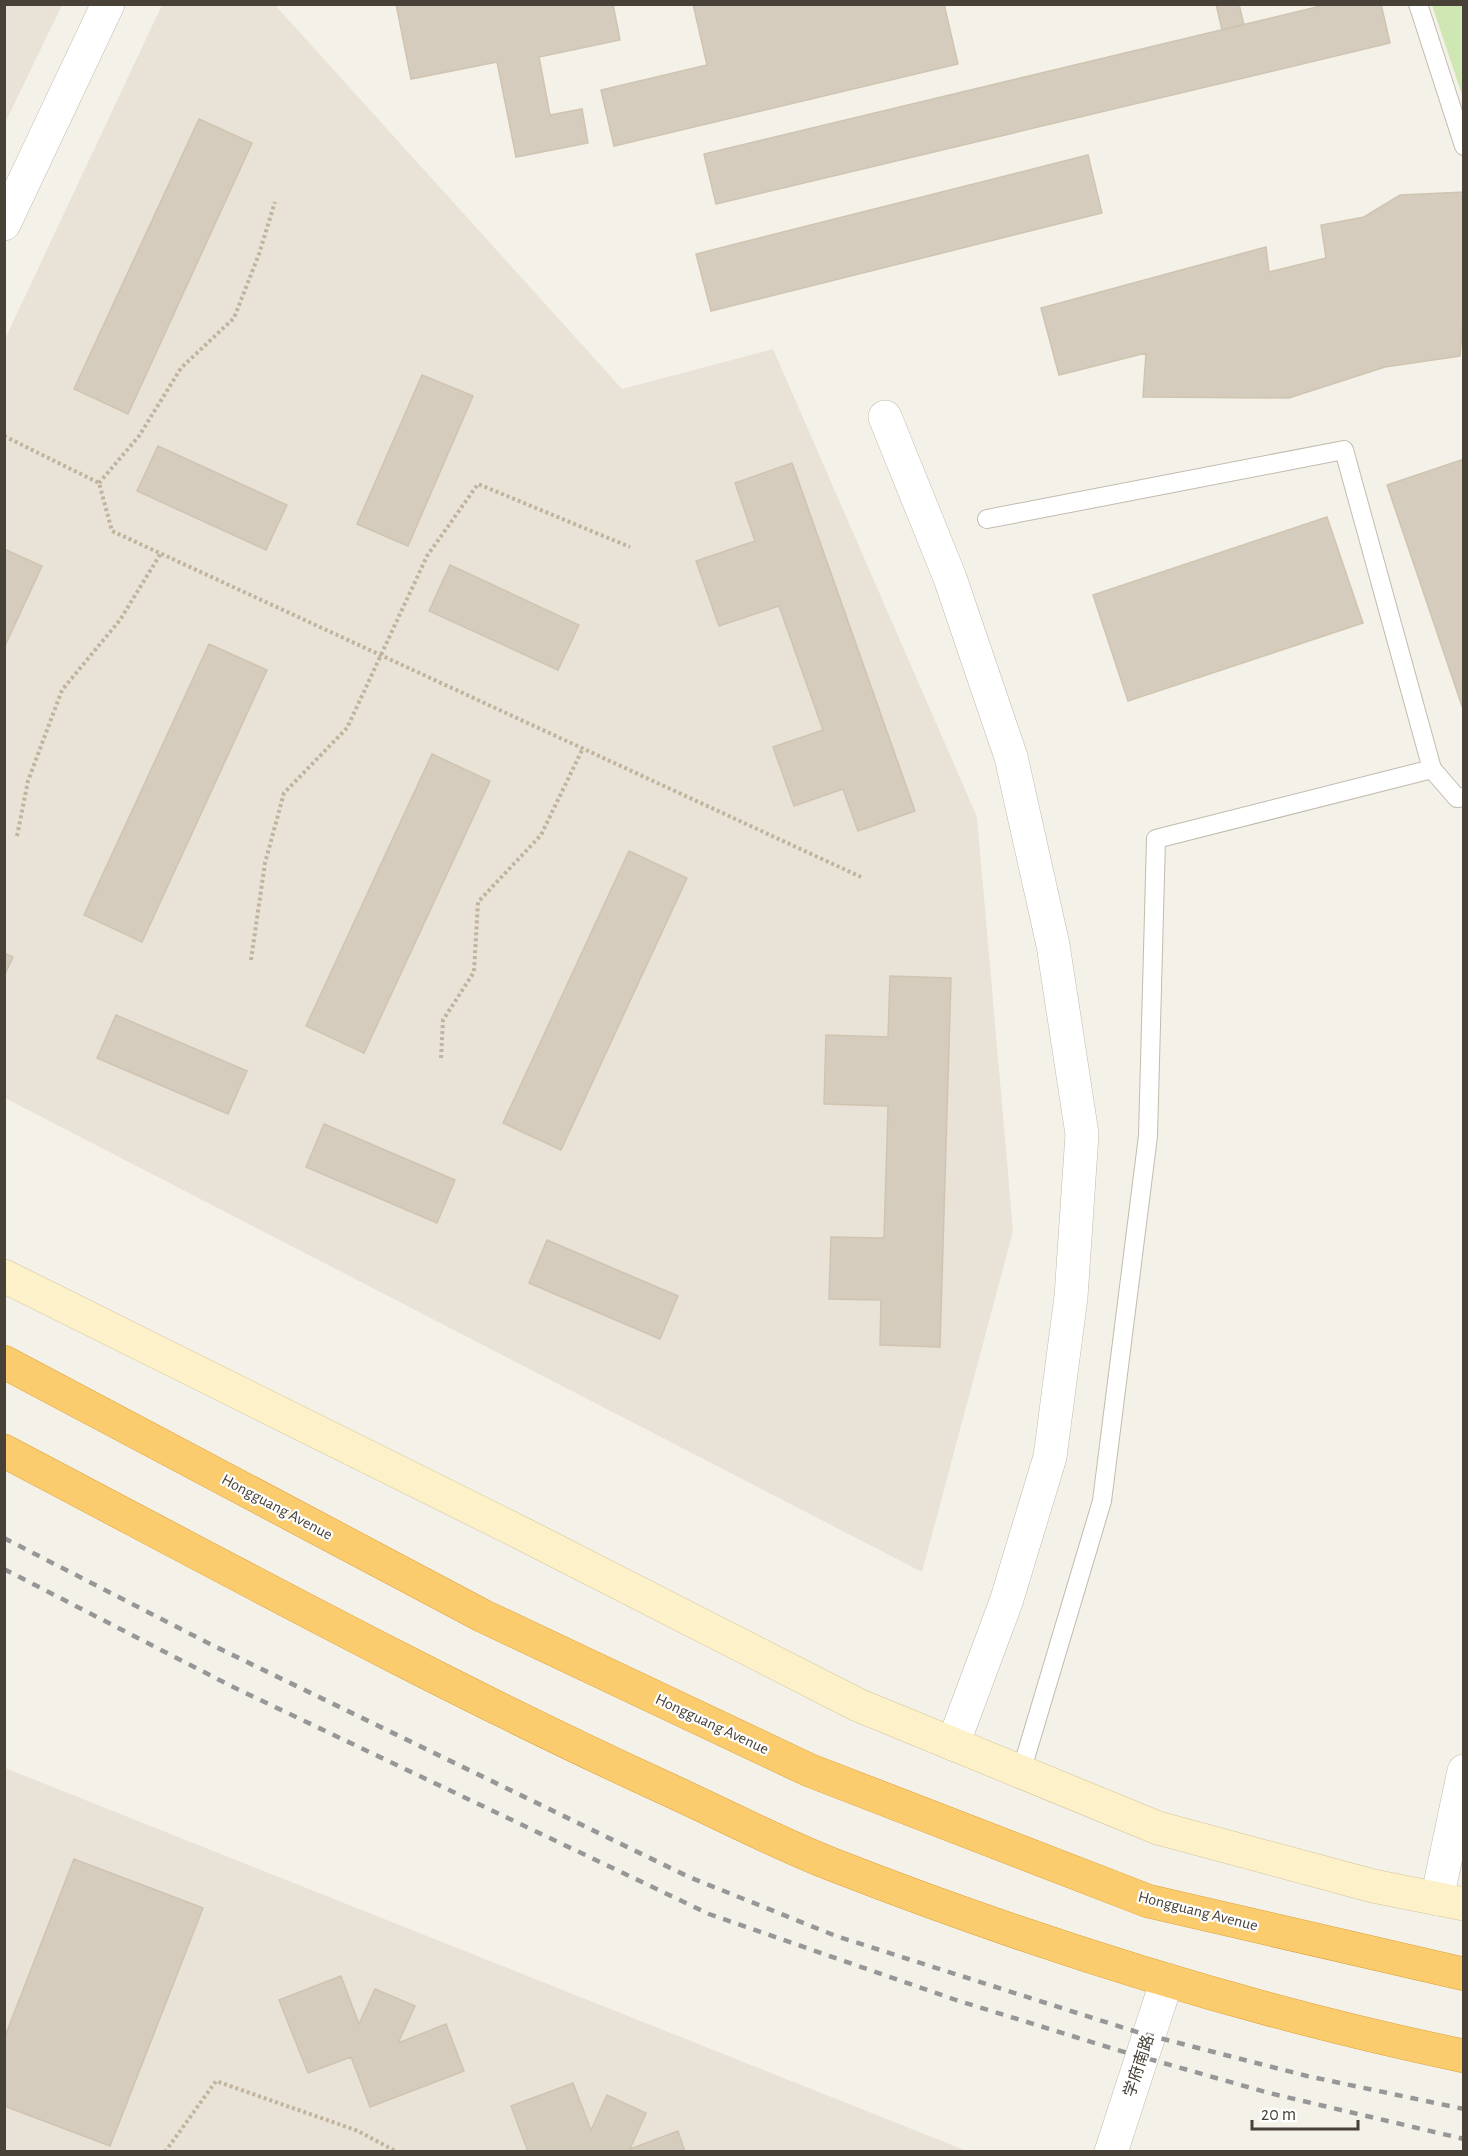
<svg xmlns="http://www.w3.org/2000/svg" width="1468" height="2156" viewBox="0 0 1468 2156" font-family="'Alegreya Sans','Noto Sans SC',sans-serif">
<rect width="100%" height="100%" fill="#f4f1e9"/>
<path fill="#e8e2d7" d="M 5,4 L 62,5 L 5,123 L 4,5 Z
M 162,5 L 275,5 L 622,389 L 773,349 L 977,817 L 1013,1231 L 922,1572 L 5,1098 L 5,339 Z
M 5,1768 L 967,2151 L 5,2151 Z"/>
<path fill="#cfe7b2" d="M 1432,5 L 1463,5 L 1463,98 Z"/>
<path fill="#d5ccbe" stroke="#d0c4b1" stroke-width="1.5" d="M 396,4 L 613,4 L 620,40 L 539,57 L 550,115 L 582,109 L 588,143 L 516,157 L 497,62 L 411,79 Z
M 693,4 L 944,4 L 958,64 L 614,146 L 601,90 L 707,65 Z
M 1216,4 L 1239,4 L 1244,25 L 1222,30 Z
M 1329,4 L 1381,4 L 1390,43 L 716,204 L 704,154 Z
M 199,119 L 252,143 L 128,414 L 74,389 Z
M 1088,155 L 1102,213 L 711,311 L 696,254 Z
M 1464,192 L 1464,304 L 1460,356 L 1385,367 L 1289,398 L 1143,397 L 1146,353 L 1059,375 L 1041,308 L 1266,247 L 1269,272 L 1326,258 L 1321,225 L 1364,217 L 1400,195 Z
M 422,375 L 473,396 L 408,546 L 357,524 Z
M 158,446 L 287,505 L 266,550 L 137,491 Z
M 1464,459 L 1464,712 L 1387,485 Z
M 792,463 L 915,811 L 858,831 L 843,789 L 794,806 L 773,747 L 823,730 L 779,606 L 719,626 L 696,561 L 755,541 L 735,483 Z
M 1327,517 L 1363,623 L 1128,701 L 1093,595 Z
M 4,549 L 42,566 L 4,648 Z
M 450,565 L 579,625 L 558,670 L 429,611 Z
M 209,644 L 267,670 L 142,942 L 84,915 Z
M 432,754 L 490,781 L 364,1053 L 306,1026 Z
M 629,851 L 687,878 L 561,1150 L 503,1123 Z
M 4,953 L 13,957 L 4,976 Z
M 890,976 L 951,978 L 940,1347 L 880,1345 L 881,1300 L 829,1299 L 831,1237 L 884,1238 L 888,1106 L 824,1104 L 826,1035 L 888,1037 Z
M 116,1015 L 247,1071 L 228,1114 L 97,1058 Z
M 324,1124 L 455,1180 L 437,1223 L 306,1167 Z
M 547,1240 L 678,1296 L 660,1339 L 529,1283 Z
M 74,1859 L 203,1908 L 110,2146 L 4,2106 L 4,2039 Z
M 341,1976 L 359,2024 L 375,1989 L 415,2006 L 398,2043 L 446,2024 L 464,2071 L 370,2107 L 351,2057 L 308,2073 L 279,2000 Z
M 573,2083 L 591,2130 L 607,2095 L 646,2113 L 630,2149 L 678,2131 L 685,2152 L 528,2152 L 511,2106 Z"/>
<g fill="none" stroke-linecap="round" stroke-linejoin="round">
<g stroke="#c2bbae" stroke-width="20">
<path id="lane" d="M 1418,4 L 1464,146
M 987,519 L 1344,450 L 1432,769
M 1021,1772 L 1102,1501 L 1148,1136 L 1156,839 L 1432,769 L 1457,798 L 1464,797"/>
</g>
<g stroke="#c2bbae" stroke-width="34">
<path id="street" d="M 4,224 L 108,4
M 885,417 L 950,578 L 1011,757 L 1053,945 L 1082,1134 L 1071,1297 L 1050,1457 L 1006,1602 L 953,1744
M 1437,1899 L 1464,1771
M 1111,2152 L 1167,1980"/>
</g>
<g stroke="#d3c499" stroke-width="34">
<path id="secondary" d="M 4,1276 L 521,1533 L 858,1705 L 1158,1828 L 1373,1886 L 1464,1904"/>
</g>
<g stroke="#dba13c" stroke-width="34">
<path id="highway" d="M 4,1362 L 483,1616 L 809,1770 L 1148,1901 L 1464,1974
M 4,1451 C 223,1566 440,1685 665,1788 C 720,1813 775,1842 831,1864 C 1036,1944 1249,2011 1464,2056"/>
</g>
<path stroke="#c1b49d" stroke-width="4" stroke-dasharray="3 3" stroke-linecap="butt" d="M 4,436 L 99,483 L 112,531 L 861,877
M 99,483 L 139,436 L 181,368 L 234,318 L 259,254 L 275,202
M 17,836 L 28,781 L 62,690 L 120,620 L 161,553
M 251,960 L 265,863 L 284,793 L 347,728 L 427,556 L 478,484 L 630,547
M 441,1058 L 443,1020 L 474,972 L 478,902 L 541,835 L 583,748
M 165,2152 L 216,2081 L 358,2131 L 397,2152"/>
<use href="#lane" stroke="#fff" stroke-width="18"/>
<use href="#street" stroke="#fff" stroke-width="33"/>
<use href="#secondary" stroke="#fdf1c9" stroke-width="33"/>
<use href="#highway" stroke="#fbcc6d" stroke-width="33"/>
<path stroke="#979797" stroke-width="4.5" stroke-dasharray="8 8" stroke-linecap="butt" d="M 4,1538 L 208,1643 L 689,1877 L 836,1936 L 1140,2033 L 1307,2076 L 1464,2109
M 4,1569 L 231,1686 L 709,1914 L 956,2000 L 1114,2049 L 1269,2093 L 1464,2139"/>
</g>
<g text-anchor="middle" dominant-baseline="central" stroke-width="4.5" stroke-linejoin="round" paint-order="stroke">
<g font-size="16" fill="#474137" stroke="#fff">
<text transform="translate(277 1507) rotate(28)">Hongguang Avenue</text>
<text transform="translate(712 1724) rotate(25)">Hongguang Avenue</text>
<text transform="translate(1198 1911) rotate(14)">Hongguang Avenue</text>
<text transform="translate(1139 2066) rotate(-72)">学府南路</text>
</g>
</g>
<rect width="1468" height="2156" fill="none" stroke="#474137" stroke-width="12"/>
<path d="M1252 2120v9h106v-9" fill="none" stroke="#474137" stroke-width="3"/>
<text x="1261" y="2120" font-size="18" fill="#474137" stroke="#ffffff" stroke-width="4.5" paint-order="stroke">20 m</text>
</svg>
